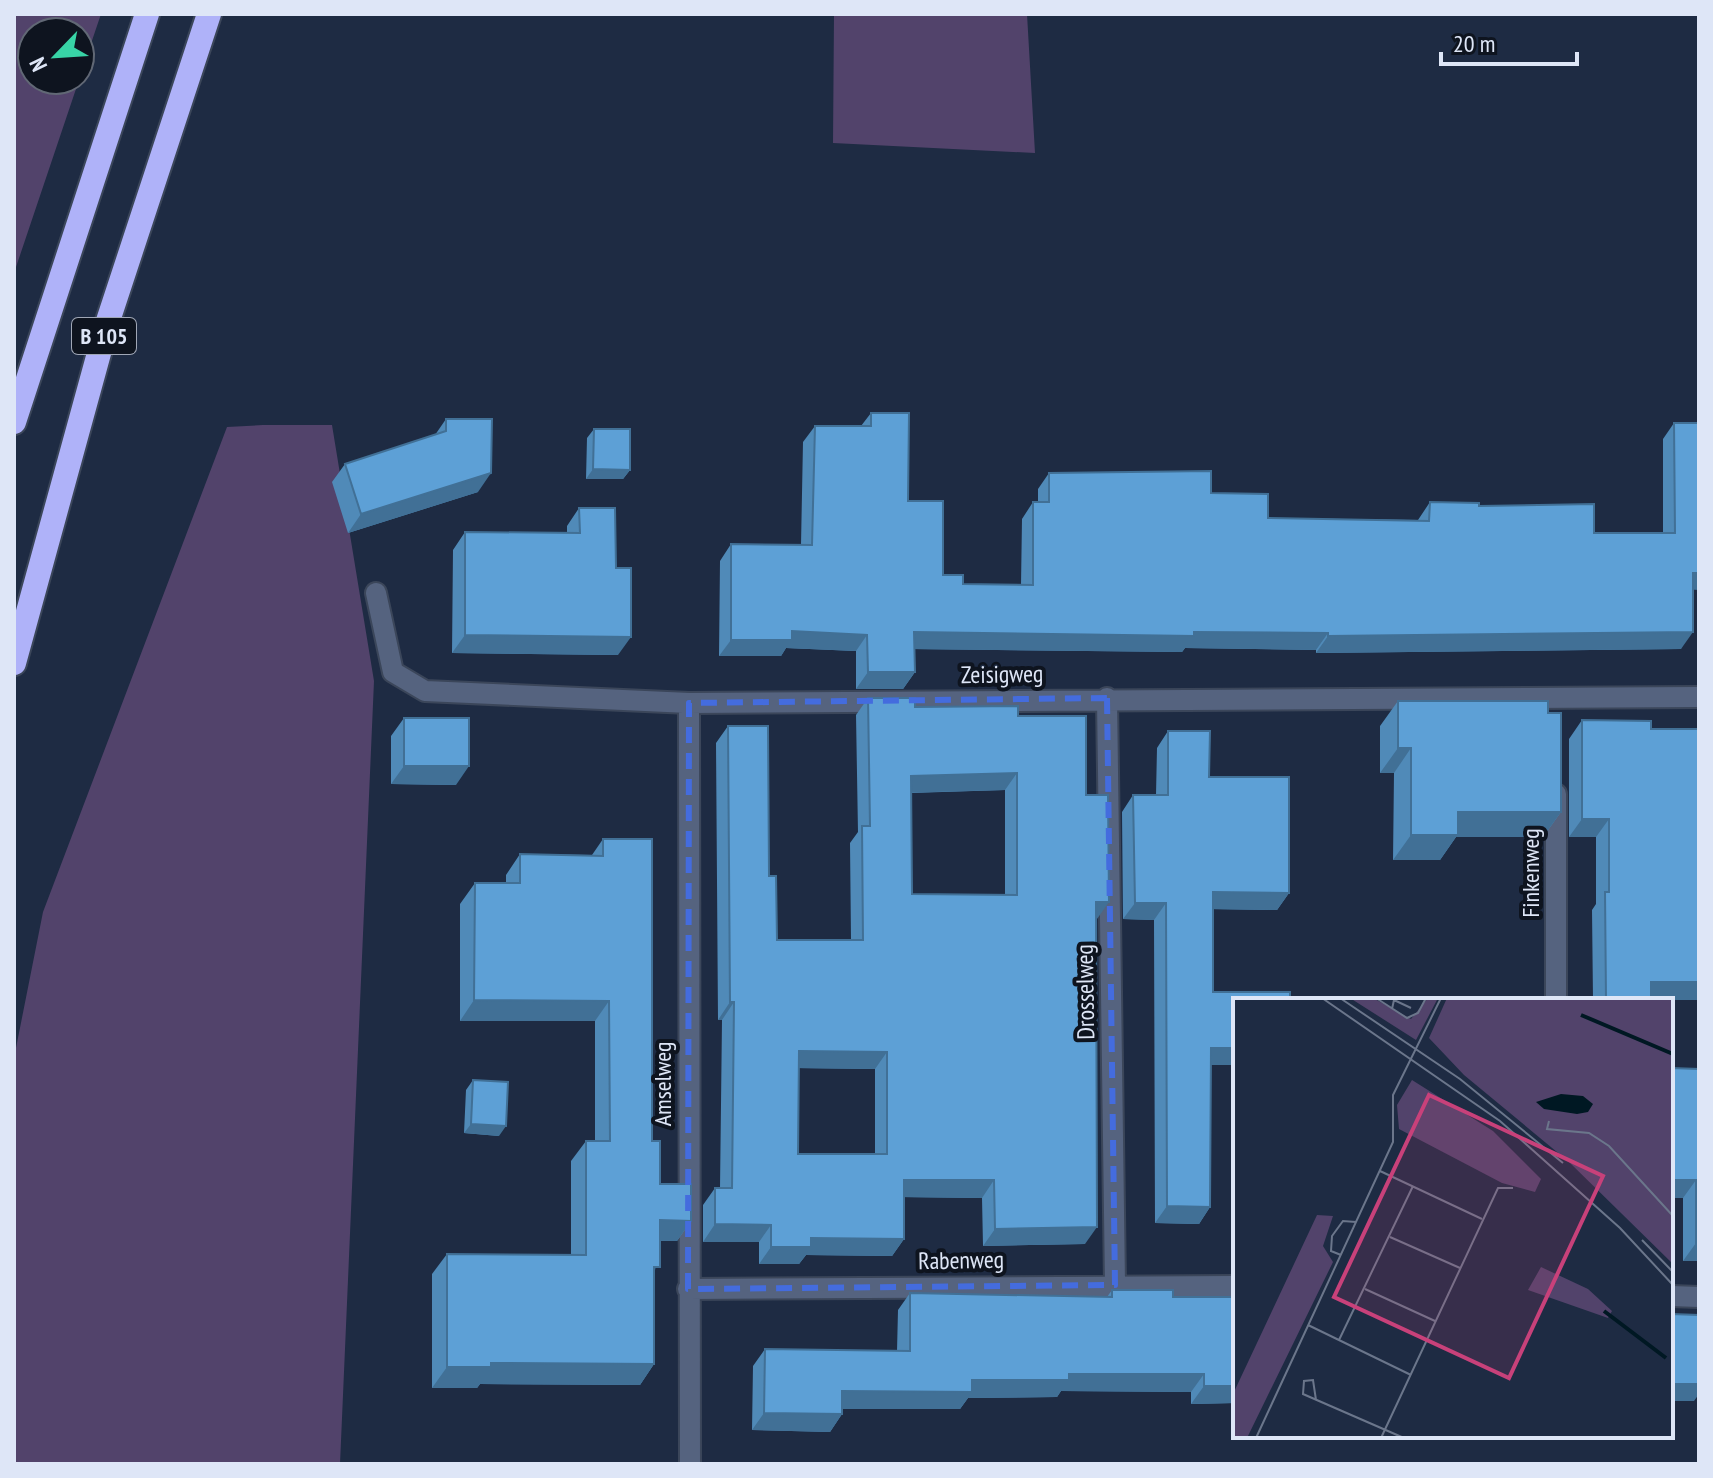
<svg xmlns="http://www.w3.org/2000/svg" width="1713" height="1478" viewBox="0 0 1713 1478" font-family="'PT Sans Narrow',sans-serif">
<rect width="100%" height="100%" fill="#1e2b43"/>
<path fill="#52436b" d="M 14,14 L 101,14 L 80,76 L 80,32 L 32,32 L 32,80 L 79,80 L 14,273 Z
M 834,14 L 1027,14 L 1035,153 L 833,143 Z
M 263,425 L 332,425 L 374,681 L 340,1464 L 14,1464 L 14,1058 L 43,912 L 227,427 Z"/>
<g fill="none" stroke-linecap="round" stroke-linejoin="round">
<g stroke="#3b465a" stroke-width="24">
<path id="street" d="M 376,593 L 393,672 L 425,691 L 689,703 L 1699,697
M 1107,698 L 1115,1285
M 689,703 L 690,1464
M 1556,1000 L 1556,794
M 688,1289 L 1235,1286
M 1671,1296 L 1699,1297"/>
</g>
<g stroke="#3b465a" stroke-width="28">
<path id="highway" d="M 14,422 L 147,14
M 14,663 L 107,324 L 209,14"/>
</g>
<use href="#street" stroke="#55637f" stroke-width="20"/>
<use href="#highway" stroke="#afb2f9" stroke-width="24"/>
</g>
<path fill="#508ab8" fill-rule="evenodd" d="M 871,413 L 908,501 L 943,575 L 963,584 L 1021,585 L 1022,519 L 1033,502 L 1038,502 L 1038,489 L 1049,473 L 1211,493 L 1268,518 L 1418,520 L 1430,502 L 1479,506 L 1594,533 L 1663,533 L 1663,439 L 1674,423 L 1693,590 L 1681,649 L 1316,653 L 1316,650 L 1185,648 L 1182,652 L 915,649 L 915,672 L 903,689 L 856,689 L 856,651 L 786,648 L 781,656 L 719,656 L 720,561 L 731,544 L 801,545 L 803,442 L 815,426 L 861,426 Z
M 446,419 L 478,492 L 348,533 L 332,482 L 345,464 L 435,435 Z
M 594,429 L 630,470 L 623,479 L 586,479 L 587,438 Z
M 579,508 L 616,568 L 618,655 L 452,653 L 453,550 L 465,532 L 567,533 L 567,526 Z
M 868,698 L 915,707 L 1018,716 L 1086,795 L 1097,919 L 1096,919 L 1085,1244 L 983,1246 L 982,1198 L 904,1197 L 904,1239 L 892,1256 L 806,1255 L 799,1264 L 759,1264 L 759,1242 L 703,1242 L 703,1205 L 715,1188 L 720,1188 L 722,1020 L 718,1020 L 716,743 L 728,726 L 769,876 L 777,940 L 851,940 L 850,843 L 858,832 L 856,715 ZM 1005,790 L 1005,895 L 912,894 L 911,793 ZM 799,1068 L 875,1069 L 875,1154 L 798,1154 Z
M 1398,701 L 1548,713 L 1561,812 L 1543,837 L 1456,837 L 1440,860 L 1393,860 L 1394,773 L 1380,773 L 1380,726 Z
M 404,718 L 456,785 L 391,784 L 391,736 Z
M 1582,720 L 1651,729 L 1699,729 L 1699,1000 L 1593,1000 L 1592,910 L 1596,904 L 1596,837 L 1569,837 L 1569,739 Z
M 1168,731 L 1209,777 L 1289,893 L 1277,910 L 1213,909 L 1211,1065 L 1210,1207 L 1199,1224 L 1155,1223 L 1154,920 L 1123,919 L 1122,812 L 1133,795 L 1156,795 L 1157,748 Z
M 603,839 L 652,1141 L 660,1184 L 691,1221 L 677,1241 L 660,1241 L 654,1276 L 654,1364 L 640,1385 L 480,1384 L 477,1388 L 432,1388 L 432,1274 L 447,1254 L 571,1255 L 571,1161 L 586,1141 L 595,1141 L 595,1021 L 460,1021 L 460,904 L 475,883 L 506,883 L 506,875 L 520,854 L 592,855 Z
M 1671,1068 L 1699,1069 L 1699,1261 L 1683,1261 L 1683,1198 L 1671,1198 Z
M 473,1080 L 499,1136 L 464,1133 L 466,1090 Z
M 1112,1290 L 1173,1297 L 1235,1297 L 1235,1403 L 1191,1404 L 1191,1392 L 1061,1391 L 1057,1397 L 968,1398 L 960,1409 L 842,1409 L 842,1414 L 830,1432 L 752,1430 L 753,1366 L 765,1349 L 897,1351 L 898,1310 L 910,1293 L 1107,1297 Z"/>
<path fill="#417096" d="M 593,469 L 630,470 L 623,479 L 586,479 Z
M 491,473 L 478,492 L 348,533 L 361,514 Z
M 1693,573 L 1699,573 L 1699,590 L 1681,589 Z
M 792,631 L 867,635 L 856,651 L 786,648 L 781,656 L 719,656 L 731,640 Z
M 914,632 L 1194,632 L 1328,633 L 1316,650 L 1185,648 L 1182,652 L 903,649 Z
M 1693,632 L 1681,649 L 1316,653 L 1328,636 Z
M 465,635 L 631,637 L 618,655 L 452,653 Z
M 868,672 L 915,672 L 903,689 L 856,689 Z
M 1398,748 L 1411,748 L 1394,773 L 1380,773 Z
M 404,766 L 469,766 L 456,785 L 391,784 Z
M 1017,773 L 1005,790 L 899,793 L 911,776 Z
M 1458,812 L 1561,812 L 1543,837 L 1456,837 L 1440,860 L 1393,860 L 1411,835 Z
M 1582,819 L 1609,819 L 1596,837 L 1569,837 Z
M 1213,892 L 1289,893 L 1277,910 L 1202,909 Z
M 1096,902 L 1109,902 L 1097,919 L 1084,919 Z
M 1135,903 L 1166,903 L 1154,920 L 1123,919 Z
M 1651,982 L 1699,982 L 1699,1000 L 1639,1000 Z
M 474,1000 L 609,1001 L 595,1021 L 460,1021 Z
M 730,1002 L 734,1002 L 722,1020 L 718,1020 Z
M 1211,1048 L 1235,1048 L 1235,1065 L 1199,1065 Z
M 799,1051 L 887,1052 L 875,1069 L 787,1068 Z
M 471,1124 L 506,1126 L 499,1136 L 464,1133 Z
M 904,1180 L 994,1180 L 982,1198 L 892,1197 Z
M 1671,1180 L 1696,1180 L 1683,1198 L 1671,1198 Z
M 1167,1206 L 1210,1207 L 1199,1224 L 1155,1223 Z
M 660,1220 L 691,1221 L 677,1241 L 646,1241 Z
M 715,1224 L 771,1225 L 759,1242 L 703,1242 Z
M 1097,1227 L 1085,1244 L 983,1246 L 995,1229 Z
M 811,1238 L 904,1239 L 892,1256 L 806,1255 L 799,1264 L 759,1264 L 771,1247 Z
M 1696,1243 L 1699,1243 L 1699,1261 L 1683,1261 Z
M 491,1363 L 654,1364 L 640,1385 L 480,1384 L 477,1388 L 432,1388 L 447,1367 Z
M 1069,1374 L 1204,1374 L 1191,1392 L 1061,1391 L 1057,1397 L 968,1398 L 960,1409 L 830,1409 L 842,1391 L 972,1380 Z
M 1699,1377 L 1699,1394 L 1694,1401 L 1671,1401 L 1671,1384 Z
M 1204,1386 L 1235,1386 L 1235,1403 L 1191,1404 Z
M 764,1413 L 842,1414 L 830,1432 L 752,1430 Z"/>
<path fill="#5da0d6" stroke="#417096" stroke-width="2" fill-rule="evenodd" d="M 871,413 L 909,413 L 908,501 L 943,501 L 943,575 L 963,575 L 963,584 L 1033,585 L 1033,502 L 1049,502 L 1049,473 L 1211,471 L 1211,493 L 1268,494 L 1268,518 L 1429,521 L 1430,502 L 1479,503 L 1479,506 L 1594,504 L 1594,533 L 1675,533 L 1674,423 L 1699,423 L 1699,573 L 1693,573 L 1693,632 L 1328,636 L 1328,633 L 1194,632 L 1194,636 L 914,632 L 915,672 L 868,672 L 867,635 L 792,631 L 792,640 L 731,640 L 731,544 L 812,545 L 815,426 L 871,426 Z
M 446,419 L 492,419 L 491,473 L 361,514 L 345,464 L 446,431 Z
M 594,429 L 630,429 L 630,470 L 593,469 Z
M 579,508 L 615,508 L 616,568 L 631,568 L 631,637 L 465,635 L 465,532 L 580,533 Z
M 868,698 L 915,698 L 915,707 L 1018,706 L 1018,716 L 1086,716 L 1086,795 L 1108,795 L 1109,902 L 1096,902 L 1097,1227 L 995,1229 L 994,1180 L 904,1180 L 904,1239 L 811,1238 L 811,1247 L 771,1247 L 771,1225 L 715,1224 L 715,1188 L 732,1188 L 734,1002 L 730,1002 L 728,726 L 768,726 L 769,876 L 776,876 L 777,940 L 863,940 L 862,826 L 870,826 ZM 1017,773 L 1017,895 L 912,894 L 911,776 ZM 799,1051 L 887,1052 L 887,1154 L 798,1154 Z
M 1398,701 L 1548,701 L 1548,713 L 1561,713 L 1561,812 L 1458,812 L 1458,835 L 1411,835 L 1411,748 L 1398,748 Z
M 404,718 L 469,718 L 469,766 L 404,766 Z
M 1582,720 L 1651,721 L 1651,729 L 1699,729 L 1699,982 L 1651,982 L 1651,1000 L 1606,1000 L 1605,892 L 1609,892 L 1609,819 L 1582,819 Z
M 1168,731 L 1210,731 L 1209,777 L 1289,777 L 1289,893 L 1213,892 L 1213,992 L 1290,992 L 1290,1000 L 1235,1000 L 1235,1048 L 1211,1048 L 1210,1207 L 1167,1206 L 1166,903 L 1135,903 L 1133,795 L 1168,795 Z
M 603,839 L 652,839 L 652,1141 L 660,1141 L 660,1184 L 691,1184 L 691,1221 L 660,1220 L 660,1267 L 654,1267 L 654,1364 L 491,1363 L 491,1367 L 447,1367 L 447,1254 L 586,1255 L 586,1141 L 610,1141 L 609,1001 L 474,1000 L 475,883 L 520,883 L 520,854 L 603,856 Z
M 1671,1068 L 1699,1069 L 1699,1243 L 1696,1243 L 1696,1180 L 1671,1180 Z
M 473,1080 L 508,1082 L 506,1126 L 471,1124 Z
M 1112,1290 L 1173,1290 L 1173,1297 L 1235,1297 L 1235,1386 L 1204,1386 L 1204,1374 L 1069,1374 L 1069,1380 L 972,1380 L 972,1392 L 842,1391 L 842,1414 L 764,1413 L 765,1349 L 910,1351 L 910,1293 L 1112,1297 Z
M 1671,1314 L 1699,1315 L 1699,1384 L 1671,1384 Z"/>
<path fill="none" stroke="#446cde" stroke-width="6" stroke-dasharray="16 10" stroke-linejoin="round" d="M 1107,698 L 1115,1285 L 688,1289 L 689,703 Z"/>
<g text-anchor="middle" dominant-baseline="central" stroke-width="8" stroke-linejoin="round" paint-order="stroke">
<rect fill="#0e141f" stroke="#a0a7b6" stroke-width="2" x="72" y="318" width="64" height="36" rx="6"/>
<g font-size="22" font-weight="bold" fill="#dee6f7">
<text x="104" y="336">B 105</text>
</g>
<g font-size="24" fill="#dee6f7" stroke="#0e141f">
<text transform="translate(1002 674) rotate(-1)">Zeisigweg</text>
<text transform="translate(1530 873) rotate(-90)">Finkenweg</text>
<text transform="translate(1085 992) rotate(-91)">Drosselweg</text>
<text transform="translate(662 1084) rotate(-90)">Amselweg</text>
<text transform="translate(961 1260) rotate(-1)">Rabenweg</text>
</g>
</g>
<g transform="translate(1233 998)">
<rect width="440" height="440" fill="#1e2b43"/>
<path d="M 117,0 L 140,0 L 178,21 L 195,0 L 205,0 L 183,42 ZM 214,0 L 440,0 L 440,266 L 336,164 L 231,77 L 196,40 ZM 179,82 L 260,133 L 308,181 L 302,194 L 269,185 L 166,131 L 164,107 ZM 84,217 L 100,218 L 90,248 L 100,264 L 14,440 L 0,440 L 0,396 ZM 308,269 L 355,291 L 379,313 L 375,320 L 295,292 Z" fill="#52436b"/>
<path d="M 328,96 L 350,98 L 360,106 L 355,114 L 344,116 L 311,111 L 303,104 Z" fill="#001823"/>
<path fill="none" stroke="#001823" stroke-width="4" d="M 348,17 L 440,56M 371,313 L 433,360"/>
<path fill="none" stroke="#6b768b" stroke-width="2" d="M 89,0 L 267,123 L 387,230 L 440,287M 107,0 L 227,81 L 330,165M 143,0 L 174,20 L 185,15 L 193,0M 159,11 L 161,2 L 178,10M 316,123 L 314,131 L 356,135 L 376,148 L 440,218M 147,173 L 249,221M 157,239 L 227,270M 409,242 L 440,274M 108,257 L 98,253 L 99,238 L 110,223 L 123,224M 132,291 L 202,323M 75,327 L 178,377M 106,342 L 180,188M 83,402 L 80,382 L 71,383 L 70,396 L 171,440M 23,440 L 160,144 L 160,97 L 208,0M 148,440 L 265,190 L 280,190"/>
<path fill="#c8417a" fill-opacity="0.15" stroke="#c8417a" stroke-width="4" d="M 196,97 L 370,178 L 276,380 L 101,299 Z"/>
<rect width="440" height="440" fill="none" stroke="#dee6f7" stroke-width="4"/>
</g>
<rect width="1713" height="1478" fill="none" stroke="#dee6f7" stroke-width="32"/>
<g transform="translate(56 56) rotate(245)"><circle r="38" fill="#0e141f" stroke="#616875" stroke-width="2"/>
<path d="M0-6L14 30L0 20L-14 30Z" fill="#38d4a6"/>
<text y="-12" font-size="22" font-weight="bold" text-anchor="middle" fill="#dee6f7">N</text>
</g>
<path d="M1441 52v12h136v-12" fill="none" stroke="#dee6f7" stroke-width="4"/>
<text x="1453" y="52" font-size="24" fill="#dee6f7" stroke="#0e141f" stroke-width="6" paint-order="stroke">20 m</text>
</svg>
